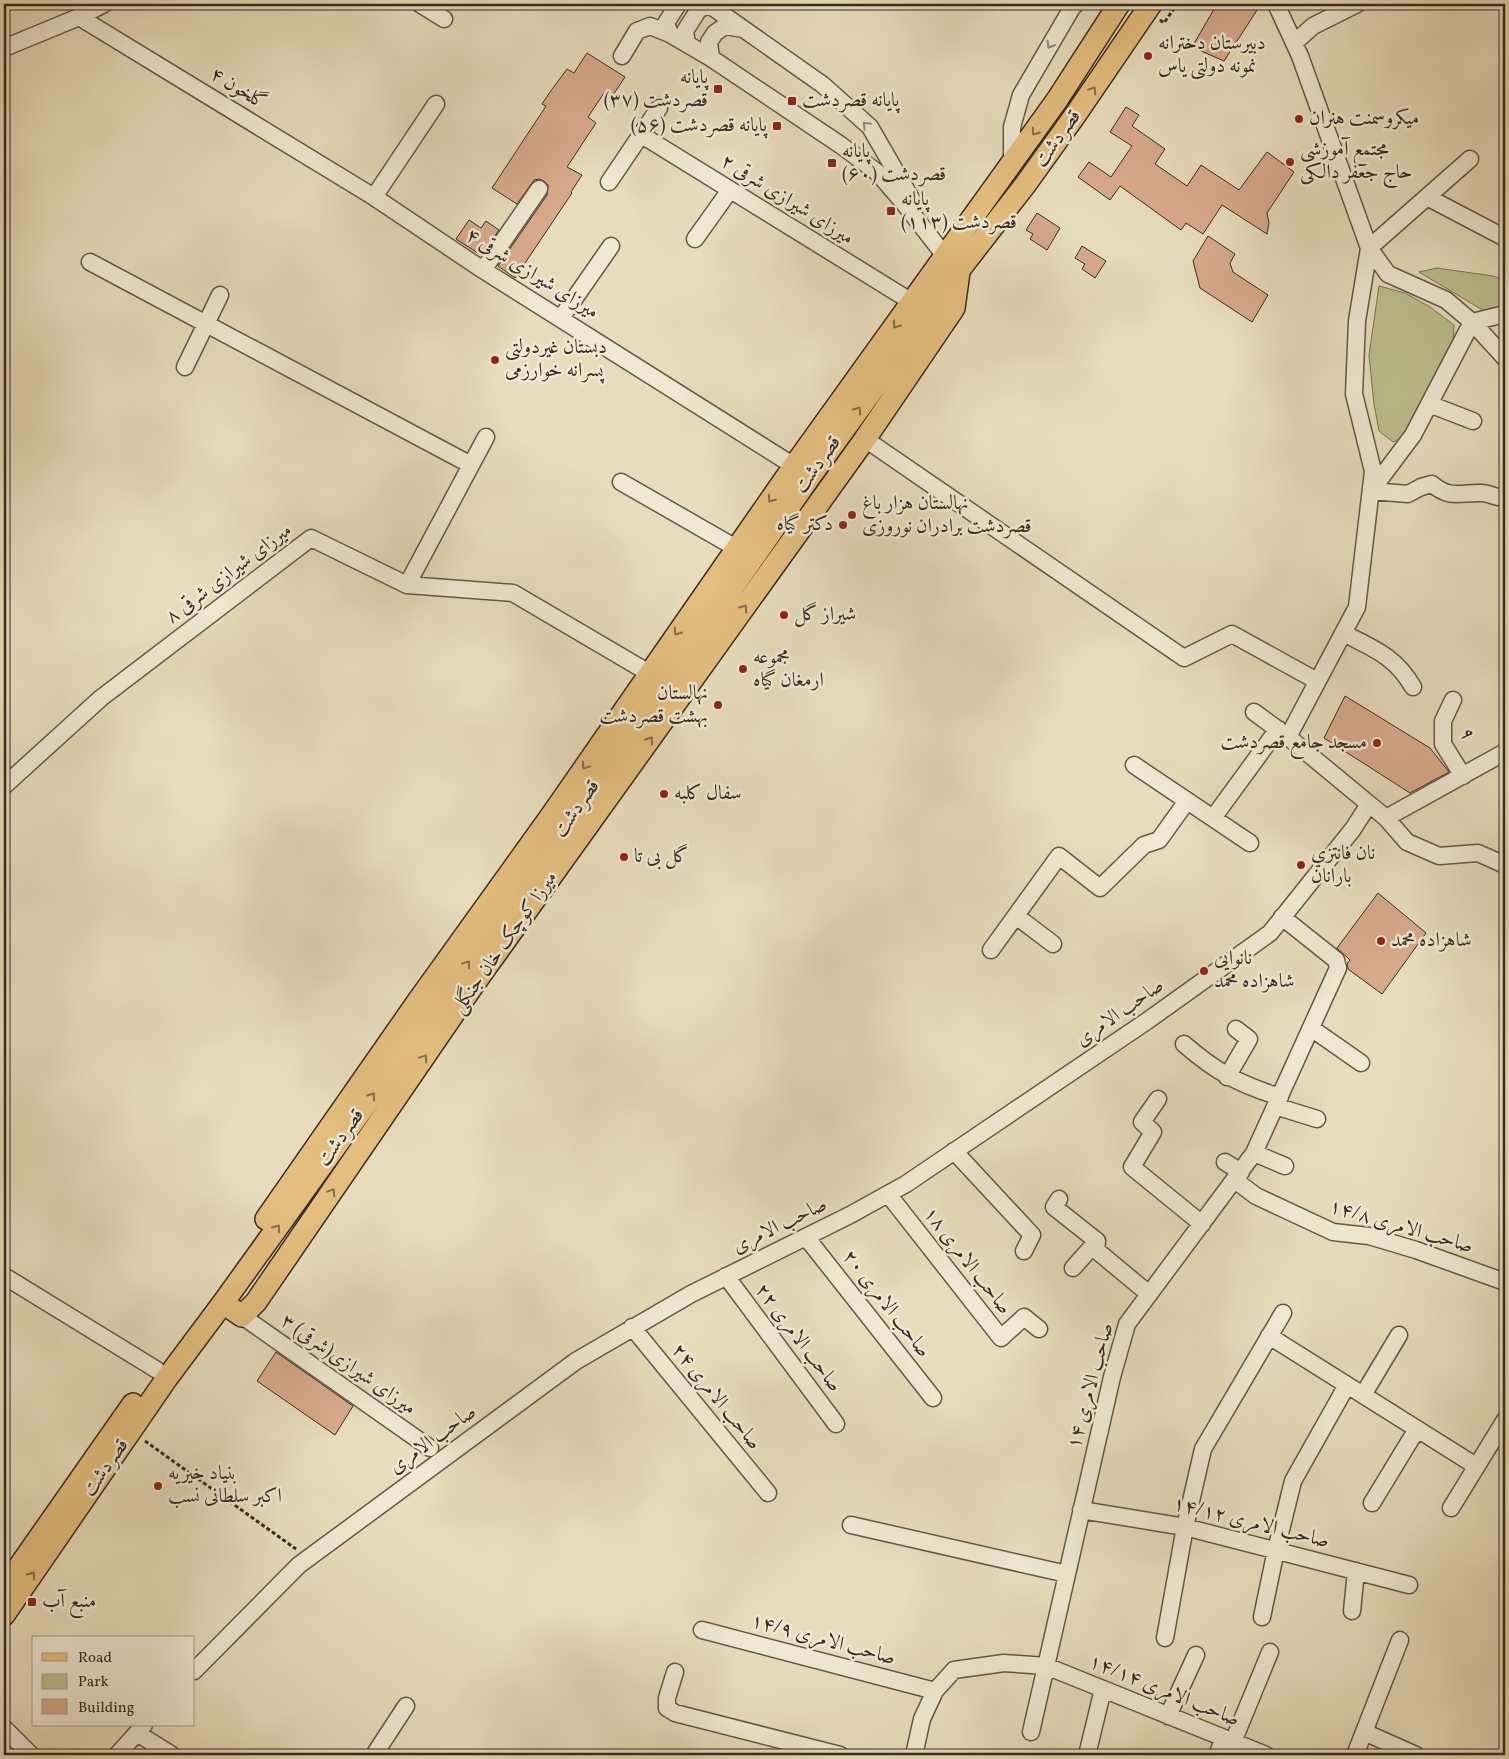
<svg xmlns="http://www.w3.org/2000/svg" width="1509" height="1759" viewBox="0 0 1509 1759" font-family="Vollkorn,Amiri,serif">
<rect width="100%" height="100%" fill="#e7ddbc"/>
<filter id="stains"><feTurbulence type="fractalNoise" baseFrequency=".004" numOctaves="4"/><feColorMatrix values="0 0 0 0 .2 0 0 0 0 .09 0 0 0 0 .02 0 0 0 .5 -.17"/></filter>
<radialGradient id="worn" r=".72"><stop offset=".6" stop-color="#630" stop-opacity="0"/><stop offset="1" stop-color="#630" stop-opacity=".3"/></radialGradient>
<path fill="#bbbf8d" stroke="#797558" d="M 1437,268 L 1493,276 L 1505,280 L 1505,310 L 1491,315 L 1419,272 Z
M 1379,286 L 1405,293 L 1430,307 L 1454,325 L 1453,346 L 1406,436 L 1393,442 L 1379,431 L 1374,404 L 1369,355 Z"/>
<path fill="#d8aa8c" stroke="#372b23" d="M 1217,4 L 1261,4 L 1224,61 L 1192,47 Z
M 587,53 L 625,77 L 611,98 L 604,93 L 588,117 L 596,123 L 567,167 L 582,175 L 571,192 L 572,193 L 515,278 L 498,266 L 547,195 L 548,185 L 544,181 L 539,179 L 534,180 L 517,204 L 492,188 L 546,106 L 542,104 L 550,92 L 567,69 L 574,73 Z
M 1126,107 L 1139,115 L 1132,126 L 1165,149 L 1155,164 L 1187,186 L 1201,165 L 1239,190 L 1267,152 L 1294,172 L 1267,213 L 1269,223 L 1267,234 L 1222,205 L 1203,234 L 1186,223 L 1181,230 L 1120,186 L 1110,200 L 1078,177 L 1089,162 L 1111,177 L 1132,146 L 1110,132 Z
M 1037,213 L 1060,228 L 1047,250 L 1030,239 L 1033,234 L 1026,230 Z
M 469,220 L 481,228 L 486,221 L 499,230 L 481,255 L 456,239 Z
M 1208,236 L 1235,254 L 1230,263 L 1233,272 L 1268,295 L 1252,322 L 1200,288 L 1193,261 Z
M 1082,246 L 1106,261 L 1095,278 L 1082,269 L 1085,264 L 1075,258 Z
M 1345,696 L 1430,748 L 1449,772 L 1410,793 L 1324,738 Z
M 1378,893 L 1426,933 L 1382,994 L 1348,969 L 1347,964 L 1350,960 L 1337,948 Z
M 276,1352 L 353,1406 L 335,1435 L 257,1381 Z"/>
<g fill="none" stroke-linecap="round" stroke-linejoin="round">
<g stroke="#635849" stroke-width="19">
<path id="minor" d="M 420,4 L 444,19
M 678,4 L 666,23 L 670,34 L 711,58 L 842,146 L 878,173 L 903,202 L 945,256
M 708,4 L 823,85 L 870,127 L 915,205
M 1276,4 L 1300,56 L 1369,248 L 1357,321 L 1354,394 L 1373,471 L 1357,607 L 1288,737
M 79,17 L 374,197 L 483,270 L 794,466
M 1294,43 L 1313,26 L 1357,4
M 687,44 L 685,31 L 699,9 L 711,5
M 4,48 L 79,17 L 104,4
M 622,56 L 637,31 L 650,26 L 670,34
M 711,58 L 709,42 L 715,33 L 725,26 L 743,29
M 640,134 L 912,302
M 1470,159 L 1369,248 L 1388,274 L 1446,300 L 1472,322 L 1505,358
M 1012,165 L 1012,127 L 1021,95 L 1073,6 L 1076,4
M 609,182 L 659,108
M 374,197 L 436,104
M 1427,197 L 1505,238
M 695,239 L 730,190
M 90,262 L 471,465
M 483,270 L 539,189
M 561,318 L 611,246
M 185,367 L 220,295
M 1429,404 L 1473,421
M 865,439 L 1184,658 L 1232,634 L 1317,681
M 621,482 L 736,548
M 1371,491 L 1413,435 L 1472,322 L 1505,314
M 1371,491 L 1408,494 L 1421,487 L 1432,484 C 1451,500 1460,492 1482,493 C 1487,493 1493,496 1498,497
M 407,585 L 486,437
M 1343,633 C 1374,649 1395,656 1413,687
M 1453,700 L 1443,721 L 1443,744 L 1463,776
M 1254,712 L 1288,737 L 1386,818 L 1407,842 L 1439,856 L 1478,853 L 1505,865
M 1134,765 L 1250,843
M 4,786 L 101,698 L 311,538 L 407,585 L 513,593 L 649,673
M 1213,818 L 1278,729
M 1386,818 L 1505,752
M 1016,916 L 1053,944
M 991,950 L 1059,856 L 1100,888 L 1144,845 L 1159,840 L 1187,801
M 1311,1028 L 1361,1063
M 1184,1044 C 1216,1072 1239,1084 1280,1097
M 1227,1077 L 1249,1039 L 1236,1029
M 1158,1099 L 1142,1122 L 1153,1132 L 1132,1167 L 1202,1224
M 1275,1106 L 1317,1119
M 954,1151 L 1032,1235 L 1024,1251
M 1254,1153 L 1285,1166
M 1225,1162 L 1241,1172
M 1237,1178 L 1240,1184 L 1256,1196 L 1333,1232 L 1369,1236 L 1416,1250 L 1505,1282
M 888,1194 L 1001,1338 L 1024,1317 L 1039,1329
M 1059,1199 L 1054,1207 L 1097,1241 L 1096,1250 L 1149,1294
M 806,1237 L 933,1398
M 1073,1268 L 1097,1241
M 4,1276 L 157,1370
M 726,1276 L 836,1424
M 242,1316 L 430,1448
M 632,1327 L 768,1493
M 1269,1336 L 1476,1466
M 1363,1395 L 1399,1335
M 1372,1503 L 1417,1429
M 1451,1508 L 1505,1420
M 1081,1510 L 1185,1527 L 1409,1585
M 851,1525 L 1067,1574
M 1352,1611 L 1356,1571
M 1262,1617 L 1276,1550 L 1293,1481 L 1347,1385
M 702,1630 L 935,1691
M 1165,1638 L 1185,1527 L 1203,1449 L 1283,1313
M 194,1671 L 299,1565 L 576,1361 L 691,1294 L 850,1215 L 906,1184 L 1147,1021 L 1270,933 L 1353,829 L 1369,804
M 675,1672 L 667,1698 L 667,1708 L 675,1713 L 840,1755
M 1168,1716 L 1196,1655
M 4,1728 L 31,1755
M 1031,1732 L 1112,1377 L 1127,1324 L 1254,1153 L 1338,968 L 1336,960 L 1282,917
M 1364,1732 L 1416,1755
M 137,1733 L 172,1755
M 1233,1742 L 1270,1652
M 1088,1751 L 1103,1689
M 117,1755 L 144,1725
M 374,1755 L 406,1706
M 914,1755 L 922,1719 L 935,1691 L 954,1670 L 1004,1663 L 1046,1666 L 1266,1755
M 1217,1755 L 1224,1738
M 1355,1755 L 1400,1640"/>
</g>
<g stroke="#372b23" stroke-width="24">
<path id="major" d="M 266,1219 L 418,1001 L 551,816 L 794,466 L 1057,100 L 1119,4
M 223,1303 L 242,1316 L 256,1302 L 474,984 L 865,439 L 954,308 L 959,272
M 4,1588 L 133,1404
M 4,1615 L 167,1378 L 223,1303 L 566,826 L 809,478 L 960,269 L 1025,185 L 1076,114 L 1151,4"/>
</g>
<path stroke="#372b23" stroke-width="3" stroke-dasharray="4 2.5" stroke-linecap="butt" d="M 1160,20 L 1164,23 L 1175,7 L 1170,4
M 145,1441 L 296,1549"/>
<use href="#minor" stroke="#efe9d3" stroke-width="16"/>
<use href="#major" stroke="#e4be7e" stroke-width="21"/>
</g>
<defs><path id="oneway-chevron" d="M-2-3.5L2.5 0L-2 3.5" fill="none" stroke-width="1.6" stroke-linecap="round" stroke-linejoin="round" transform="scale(1.25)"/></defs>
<g stroke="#938a7b">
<use href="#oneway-chevron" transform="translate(1050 45) rotate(120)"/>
<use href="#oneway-chevron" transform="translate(866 125) rotate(-134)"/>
</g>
<g stroke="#856d4c">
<use href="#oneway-chevron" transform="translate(1093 90) rotate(-56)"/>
<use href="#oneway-chevron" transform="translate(1035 132) rotate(125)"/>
<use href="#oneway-chevron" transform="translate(896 325) rotate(126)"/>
<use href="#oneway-chevron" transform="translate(858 410) rotate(-54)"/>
<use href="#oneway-chevron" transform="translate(771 499) rotate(125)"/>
<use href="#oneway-chevron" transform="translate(744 608) rotate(-54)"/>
<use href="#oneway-chevron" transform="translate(677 632) rotate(125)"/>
<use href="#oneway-chevron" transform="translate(650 740) rotate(-54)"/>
<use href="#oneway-chevron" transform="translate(585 766) rotate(124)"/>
<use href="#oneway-chevron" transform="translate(467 964) rotate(-54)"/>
<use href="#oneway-chevron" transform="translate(424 1058) rotate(-56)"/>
<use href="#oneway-chevron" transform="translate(372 1096) rotate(-54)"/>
<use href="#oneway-chevron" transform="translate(332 1192) rotate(-56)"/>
<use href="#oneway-chevron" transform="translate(277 1228) rotate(-54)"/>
<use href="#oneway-chevron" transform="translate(32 1575) rotate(-55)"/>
</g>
<g fill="#8f2418" stroke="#efe9d3" stroke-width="2">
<circle cx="1148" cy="56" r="5"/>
<rect x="713" y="84" width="10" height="10" rx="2.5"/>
<rect x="787" y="96" width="10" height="10" rx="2.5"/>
<circle cx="1299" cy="119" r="5"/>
<rect x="772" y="121" width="10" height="10" rx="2.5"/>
<circle cx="1290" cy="162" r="5"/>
<rect x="827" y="158" width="10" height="10" rx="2.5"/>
<rect x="886" y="206" width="10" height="10" rx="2.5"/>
<circle cx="495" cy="360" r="5"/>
<circle cx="852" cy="515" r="5"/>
<circle cx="843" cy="525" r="5"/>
<circle cx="784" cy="615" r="5"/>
<circle cx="743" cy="669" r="5"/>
<circle cx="718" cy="705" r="5"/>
<circle cx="1377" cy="743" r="5"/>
<circle cx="664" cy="794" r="5"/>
<circle cx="624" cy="857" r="5"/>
<circle cx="1301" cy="865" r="5"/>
<circle cx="1381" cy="941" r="5"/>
<circle cx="1204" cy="971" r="5"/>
<circle cx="158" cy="1486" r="5"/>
<rect x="27" y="1597" width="10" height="10" rx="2.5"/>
</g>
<g text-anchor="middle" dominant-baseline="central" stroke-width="5" stroke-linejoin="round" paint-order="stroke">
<g font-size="20" fill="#372b23" stroke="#efe9d3" text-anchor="start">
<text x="1158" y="44">دبیرستان دخترانه<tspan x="1158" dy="23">نمونه دولتی یاس</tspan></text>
<text x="708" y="78" text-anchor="end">پایانه<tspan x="708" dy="23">قصردشت (۳۷)</tspan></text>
<text x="802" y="101">پایانه قصردشت</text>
<text x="1309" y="119">میکروسمنت هنران</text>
<text x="767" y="126" text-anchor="end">پایانه قصردشت (۵۶)</text>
<text x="1300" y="150">مجتمع آموزشی<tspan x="1300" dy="23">حاج جعفر دالکی</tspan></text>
<text x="842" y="152">پایانه<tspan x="842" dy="23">قصردشت (۶۰)</tspan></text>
<text x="901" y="200">پایانه<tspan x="901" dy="23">قصردشت (۱۱۳)</tspan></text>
<text x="505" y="348">دبستان غیردولتی<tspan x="505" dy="23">پسرانه خوارزمی</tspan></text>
<text x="862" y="504">نهالستان هزار باغ<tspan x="862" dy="23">قصردشت برادران نوروزی</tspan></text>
<text x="833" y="525" text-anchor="end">دکتر گیاه</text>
<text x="794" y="615">شیراز گل</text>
<text x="753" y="658">مجموعه<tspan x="753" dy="23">ارمغان گیاه</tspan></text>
<text x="708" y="694" text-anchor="end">نهالستان<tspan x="708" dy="23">بهشت قصردشت</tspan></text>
<text x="1367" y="743" text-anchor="end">مسجد جامع قصردشت</text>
<text x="674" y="794">سفال کلبه</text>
<text x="1311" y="854">نان فانتزي<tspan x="1311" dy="23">بارانان</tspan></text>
<text x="634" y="857">گل بی تا</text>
<text x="1391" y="941">شاهزاده محمد</text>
<text x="1214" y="959">نانوایی<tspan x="1214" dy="23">شاهزاده محمد</tspan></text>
<text x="168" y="1474">بنیاد خیریه<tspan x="168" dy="23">اکبر سلطانی نسب</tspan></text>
<text x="42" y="1602">منبع آب</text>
</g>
<g font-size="20" fill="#372b23" stroke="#efe9d3">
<text transform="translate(238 89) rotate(31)">۴ گلخون</text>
<text transform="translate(1058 139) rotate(-54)">قصردشت</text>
<text transform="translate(787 200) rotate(32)">۲ میرزای شیرازی شرقی</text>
<text transform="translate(532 274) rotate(32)">۴ میرزای شیرازی شرقی</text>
<text transform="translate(818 465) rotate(-54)">قصردشت</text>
<text transform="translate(229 574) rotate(-37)">۸ میرزای شیرازی شرقی</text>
<text transform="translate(1467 734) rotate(77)">۹</text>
<text transform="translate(577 809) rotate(-55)">قصردشت</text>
<text transform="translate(505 943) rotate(-55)">میرزا کوچک خان جنگلی</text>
<text transform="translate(1120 1013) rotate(-35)">صاحب الامری</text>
<text transform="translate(341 1138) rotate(-54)">قصردشت</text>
<text transform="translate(780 1226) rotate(-26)">صاحب الامری</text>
<text transform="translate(1401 1227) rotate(16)">صاحب الامری ۱۴/۸</text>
<text transform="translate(967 1261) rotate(52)">۱۸ صاحب الامری</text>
<text transform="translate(886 1304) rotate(52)">۲۰ صاحب الامری</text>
<text transform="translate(798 1338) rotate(53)">۲۲ صاحب الامری</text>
<text transform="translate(348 1365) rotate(35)">۳ میرزای شیرازی(شرقی)</text>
<text transform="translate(1091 1386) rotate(-75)">۱۴ صاحب الامری</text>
<text transform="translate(716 1397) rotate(51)">۲۴ صاحب الامری</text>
<text transform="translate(433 1440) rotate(-36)">صاحب الامری</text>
<text transform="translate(106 1468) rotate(-55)">قصردشت</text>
<text transform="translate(1251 1523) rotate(14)">۱۴/۱۲ صاحب الامری</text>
<text transform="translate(823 1640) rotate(15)">۱۴/۹ صاحب الامری</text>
<text transform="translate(1164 1691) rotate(22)">۱۴/۱۴ صاحب الامری</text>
</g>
</g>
<rect width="1509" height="1759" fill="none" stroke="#e7ddbc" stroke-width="20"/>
<rect x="5" y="5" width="1499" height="1749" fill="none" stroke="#372b23" stroke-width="2.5"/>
<rect x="10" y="10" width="1489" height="1739" fill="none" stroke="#372b23"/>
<rect x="32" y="1636" width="162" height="90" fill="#efe9d3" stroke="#a59d8d"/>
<rect x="42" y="1653" width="25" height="8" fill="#e4be7e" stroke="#a59d8d"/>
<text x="78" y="1662" font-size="15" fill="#372b23">Road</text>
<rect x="42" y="1674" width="25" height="15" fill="#bbbf8d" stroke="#a59d8d"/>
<text x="78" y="1686" font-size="15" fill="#372b23">Park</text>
<rect x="42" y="1699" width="25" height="15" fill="#d8aa8c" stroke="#a59d8d"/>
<text x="78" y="1712" font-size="15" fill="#372b23">Building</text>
<rect width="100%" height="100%" filter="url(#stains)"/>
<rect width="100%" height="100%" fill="url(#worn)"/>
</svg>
